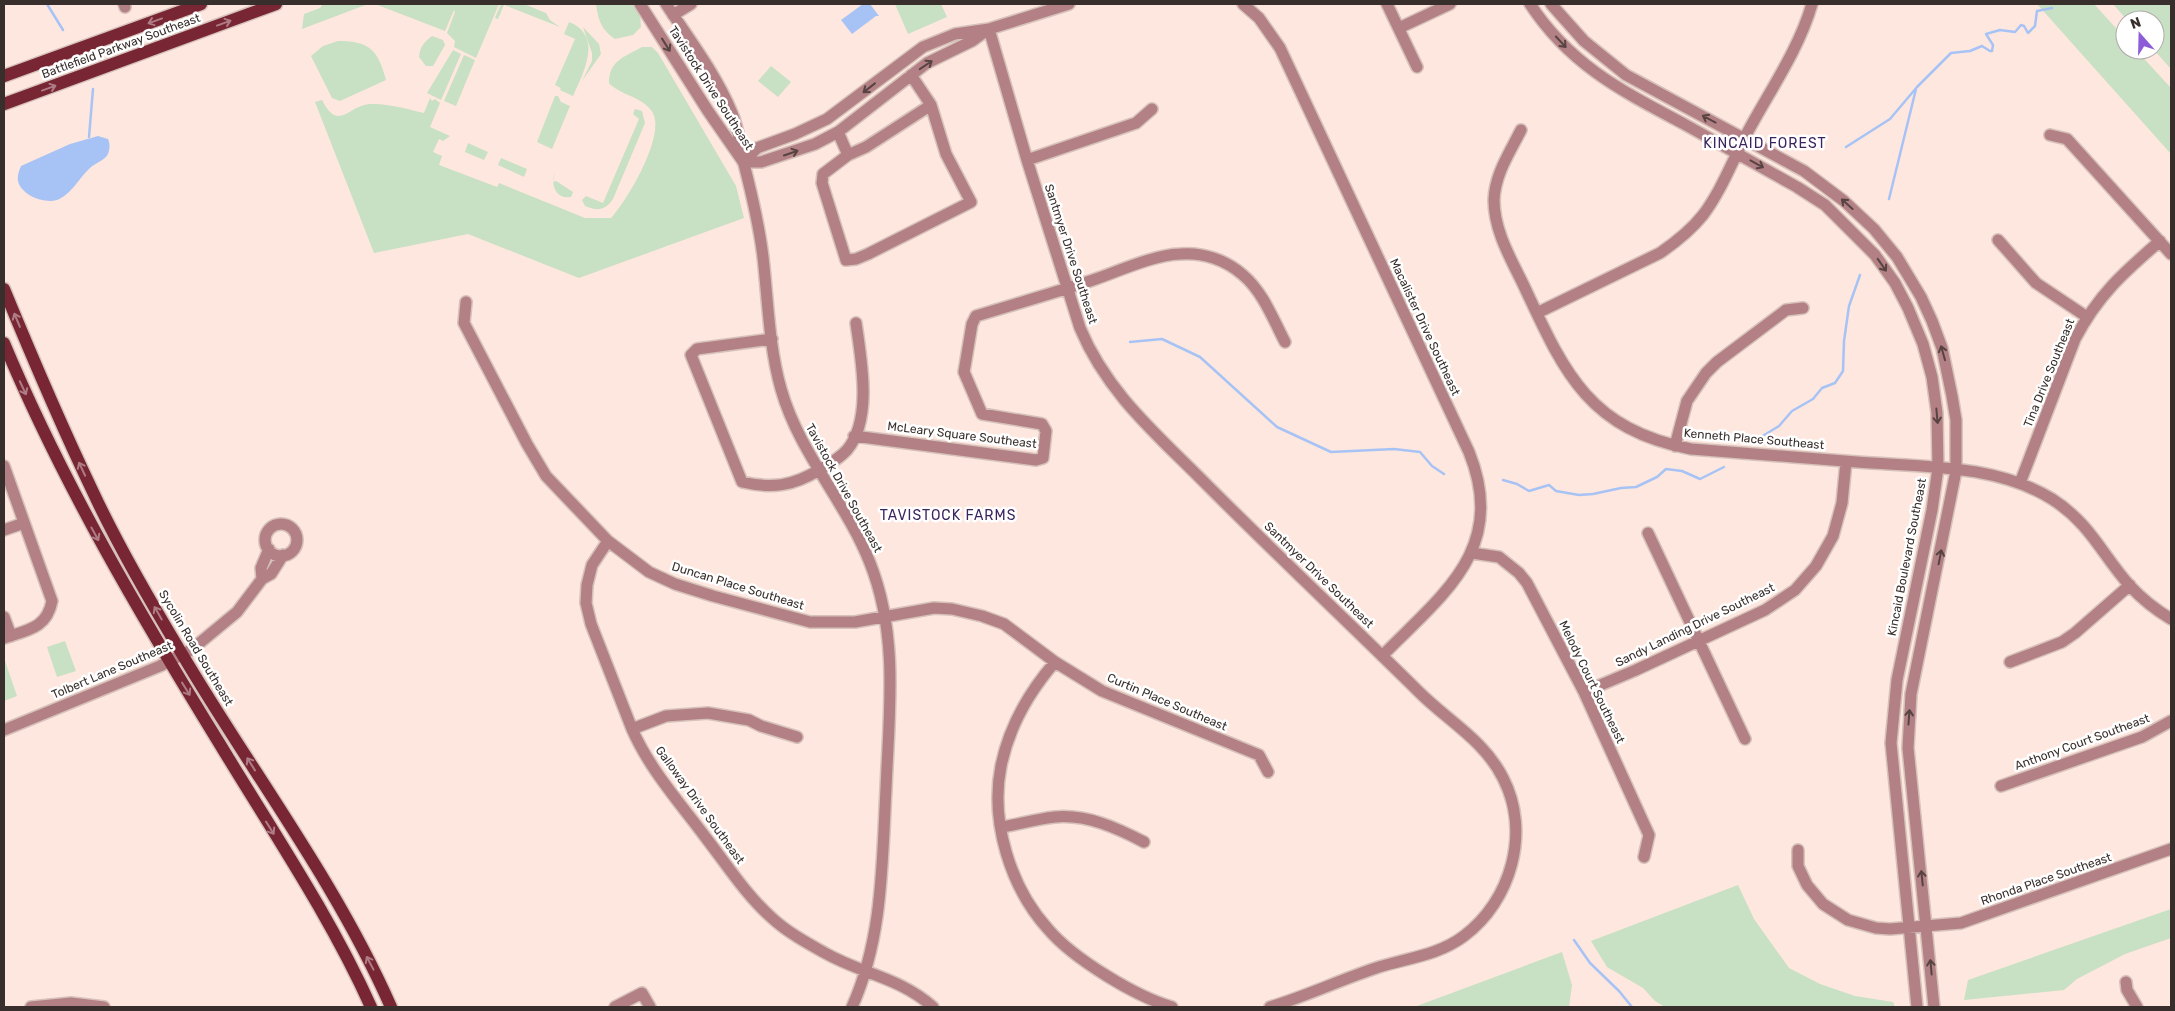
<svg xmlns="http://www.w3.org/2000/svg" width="2175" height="1011" viewBox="0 0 2175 1011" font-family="Rubik,sans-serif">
<rect width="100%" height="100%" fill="#fee7de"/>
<path fill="#c8e0c3" d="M 323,4 L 368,4 L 302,29 L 304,14 L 320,8 Z
M 375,4 L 499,4 L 476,58 L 454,47 L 455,41 L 447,33 L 455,12 L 454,10 L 445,31 Z
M 501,4 L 524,4 L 546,13 L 550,20 L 560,27 L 504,5 L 498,19 L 495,18 Z
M 596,4 L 632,4 L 640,15 L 641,27 L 633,35 L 615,39 C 601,30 598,19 596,4 Z
M 895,4 L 941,4 L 947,17 L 908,34 Z
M 2037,4 L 2094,4 L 2125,38 L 2125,50 L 2136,50 L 2171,88 L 2171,154 Z
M 2113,4 L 2171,4 L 2171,69 L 2154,50 L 2155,20 L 2127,20 Z
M 569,22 C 604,36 583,73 573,96 L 560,90 L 561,88 L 555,85 L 575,39 L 564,34 Z
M 583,27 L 599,44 L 601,54 L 582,81 L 592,61 L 592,53 Z
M 432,36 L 443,40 L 445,45 L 433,66 L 426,66 L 419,57 C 420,47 424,42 432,36 Z
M 338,41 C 370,41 378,50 386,80 L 340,101 L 332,98 L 311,56 L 323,46 Z
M 642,47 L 652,47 L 658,53 L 736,186 L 744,218 L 579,278 L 468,234 L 374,253 L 315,102 L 322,100 C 339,133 348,105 370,104 C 387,103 408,109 424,113 L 430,98 L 432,101 L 435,99 L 440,103 L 430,127 L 450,136 L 443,141 L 439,139 L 433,152 L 442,156 L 439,165 L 497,187 L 499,183 L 585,218 L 611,218 C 627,201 669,131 651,110 C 640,96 620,95 609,83 C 609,60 625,57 642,47 Z
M 453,50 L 461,54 L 441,100 L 427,93 Z
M 464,55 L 475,60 L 456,106 L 444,101 Z
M 771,66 L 791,82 L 778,97 L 758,81 Z
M 555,96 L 558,96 L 561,102 L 570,106 L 552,149 L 537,142 Z
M 635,109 L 642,111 L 645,123 L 613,199 C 605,211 597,211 585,206 L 582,200 L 586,196 L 603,203 L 639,119 L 633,114 Z
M 468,143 L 488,152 L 484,160 L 465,152 Z
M 501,158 L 527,169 L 524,177 L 498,165 Z
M 555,173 L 553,182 L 556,181 L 573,192 L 571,197 C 556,200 550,184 555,173 Z
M 65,641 L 76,671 L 57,677 L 47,647 Z
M 4,658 L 17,696 L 4,701 Z
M 1738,885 L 1754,919 L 1789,968 L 1820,984 L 1855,996 L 1893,1002 L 1895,1007 L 1665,1007 L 1655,1001 L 1643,988 L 1607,967 L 1591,941 Z
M 2171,909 L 2171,938 L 2125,954 L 2077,979 L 2064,990 L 1964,1000 L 1968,980 Z
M 1562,952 L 1572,985 L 1569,1007 L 1414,1007 Z"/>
<path fill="#a7c3f5" d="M 863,4 L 870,4 L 879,16 L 876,16 L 852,34 L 841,20 Z
M 98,136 L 108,139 C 110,144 110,148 108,154 C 104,161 95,163 90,168 C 79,178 71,195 57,200 C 44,204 21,195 18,181 C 17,176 19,171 21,166 L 70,144 Z"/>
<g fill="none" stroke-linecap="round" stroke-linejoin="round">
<path stroke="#a7c3f5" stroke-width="2.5" d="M 47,4 L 63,30
M 89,137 L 93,89
M 1846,147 L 1890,119 L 1917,87 L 1951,53 L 1970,51 L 1982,46 L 1990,51 L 1992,51 L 1993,45 L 1986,34 L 2000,30 L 2015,32 L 2021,25 L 2024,26 L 2028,33 L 2035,26 L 2037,11 L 2052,8
M 1889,199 L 1916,89
M 1130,342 L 1162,339 L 1200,357 L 1277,427 L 1331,452 L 1394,449 L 1420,452 L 1432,466 L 1444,474
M 1761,437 L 1779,426 L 1792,411 L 1813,399 L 1822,388 L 1835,383 L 1843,371 L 1844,341 L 1849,306 L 1860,275
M 1503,480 L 1517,484 L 1529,491 L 1549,485 L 1556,491 L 1579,495 L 1593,494 L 1621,488 L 1636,487 L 1657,477 L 1666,469 L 1682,471 L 1700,479 L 1724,467
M 1574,940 L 1590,963 L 1619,991 L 1632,1007"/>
<g stroke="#d6c2ba" stroke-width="14">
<path id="minor" d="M 124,4 L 125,7
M 640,4 L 708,111 L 742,160
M 666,4 C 689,39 716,74 732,113 C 739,129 740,147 744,164 C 752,195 759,225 763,257 C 768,301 769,347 781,389 C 799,453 846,502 870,563 C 899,636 889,713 886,789 C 882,863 883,938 852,1007
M 1243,4 L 1259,18 L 1280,48 L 1469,452 C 1508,549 1443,594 1382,656
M 1387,4 L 1417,67
M 1530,4 C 1570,65 1622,91 1684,124 C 1722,145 1760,166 1797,187 L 1825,205 L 1875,255 L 1895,283 L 1908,308 L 1923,344 L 1932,377 L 1937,413 L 1938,468 L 1932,510 L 1897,680 L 1891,743 L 1917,1007
M 1551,4 L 1584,41 L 1626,75 L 1804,171 L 1844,201 L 1874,229 L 1897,257 L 1921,297 L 1932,321 L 1942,348 L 1952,396 L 1956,420 L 1956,471 L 1911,694 L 1908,748 L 1934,1007
M 673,15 L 691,4
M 1399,28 L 1450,4
M 989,29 L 1027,160 L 1080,328 C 1108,395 1159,436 1209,487 C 1278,556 1349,623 1419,692 C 1448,721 1484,740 1503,778 C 1531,832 1511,901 1464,936 C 1439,955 1408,958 1379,967 C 1342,979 1307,996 1270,1007
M 911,75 L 931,105 L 946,154 L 971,202 L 868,254 L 856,259 L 846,260 L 822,183 L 823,174 L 848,155 L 866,147 L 931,105
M 1521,130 C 1509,154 1495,174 1494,200 C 1494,231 1511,259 1524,286 C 1564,372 1588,429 1691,449 C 1746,453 1802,458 1857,462 C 1922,467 1996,464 2052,499 C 2091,524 2102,555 2130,586 C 2142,599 2156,610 2171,619
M 838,132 L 848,155
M 2050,135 L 2067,139 L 2171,254
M 1027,160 L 1136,123 L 1152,109
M 743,162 L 757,148 L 795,134 L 827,119 L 923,47 L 955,34 L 989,29 L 1069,4
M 743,162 L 761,162 L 815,144 L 838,132 L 927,63 L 972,41 L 987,30
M 1998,240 L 2036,283 L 2087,317
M 466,302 L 464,323 L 527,444 L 546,476 L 608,541 L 649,572 L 675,584 L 713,596 L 810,622 L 855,622 L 934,608 L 952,609 L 982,616 L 1004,624 L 1055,662 L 1102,691 L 1259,755 L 1268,772
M 1537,313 L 1660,253 C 1676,242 1691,230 1703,215 C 1721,191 1731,164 1745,137 C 1768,93 1798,52 1812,4
M 772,339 L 697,349 L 691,355 L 742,482 C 772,489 793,486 819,470 C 829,464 839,459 847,450 C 873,419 861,359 856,323
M 854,436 L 1036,460 L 1043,458 L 1046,431 L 1042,424 L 982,414 L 964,372 L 972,324 L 976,316 C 1015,304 1054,293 1093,280 C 1119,271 1153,255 1180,254 C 1203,252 1226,260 1243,275 C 1263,292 1273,319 1285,342
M 1675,446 L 1687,401 L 1706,373 L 1717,362 L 1786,310 L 1803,308
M 4,466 L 52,601 C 47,628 28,630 4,638
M 2020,483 L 2075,339 C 2098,295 2123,273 2160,241
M265 540a16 16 0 1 1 32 0a16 16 0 1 1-32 0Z
M 4,530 L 24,523
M 1648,533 L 1745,739
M 608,541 L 592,565 L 587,585 L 586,603 L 591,624 L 632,729 C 650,770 680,803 706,838 C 727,865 746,895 772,918 C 787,932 807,943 825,953 C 862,974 899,977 933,1007
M 1472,553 L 1499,557 L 1519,573 L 1527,583 L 1584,692 L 1649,835 L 1644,857
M 262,579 L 261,568 L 269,549
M 4,617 L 11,636
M 1055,662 C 1029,692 1009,727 1001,766 C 990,821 1010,887 1048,929 C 1064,948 1086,963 1107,976 C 1128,989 1148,1000 1172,1007
M 2010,662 L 2062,642 L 2075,633 L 2130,585
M 1584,692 L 1636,670 L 1765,610 L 1795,590 L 1816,566 L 1833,536 L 1842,503 L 1846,462
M 632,729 L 666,716 L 708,713 L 749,720 L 761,726 L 797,737
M 4,730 L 160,666 L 191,650 L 237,612 L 262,579 L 271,574 L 283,555
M 2001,786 L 2142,737 L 2171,721
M 1002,827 C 1019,824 1037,819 1055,817 C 1087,814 1117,828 1144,842
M 1798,850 L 1798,866 L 1807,885 L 1823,904 L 1848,920 L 1876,928 L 1890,929 L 1961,923 L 2171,849
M 2126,982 L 2127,990 L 2137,1007
M 31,1007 L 71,1003 L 104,1007
M 615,1007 L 642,993 L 650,1007"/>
</g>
<g stroke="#d6c2ba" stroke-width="15">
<path id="major" d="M 4,76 L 201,4
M 4,104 L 276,4
M 4,289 C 32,357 61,425 93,492 C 119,548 150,601 182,654 C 251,771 336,882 391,1007
M 4,343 C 63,484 141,616 221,746 C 273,832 330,916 371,1007"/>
</g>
<use href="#minor" stroke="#b38185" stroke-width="11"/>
<use href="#major" stroke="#782534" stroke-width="12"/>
</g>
<defs><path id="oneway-shaft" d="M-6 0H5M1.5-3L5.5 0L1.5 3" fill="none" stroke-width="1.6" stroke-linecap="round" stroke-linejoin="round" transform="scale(1.25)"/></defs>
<g stroke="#ae7c85">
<use href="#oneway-shaft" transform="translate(155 21) rotate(160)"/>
<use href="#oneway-shaft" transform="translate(224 23) rotate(-20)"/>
<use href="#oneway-shaft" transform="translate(49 88) rotate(-20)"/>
<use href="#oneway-shaft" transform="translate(17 320) rotate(-113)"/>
<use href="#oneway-shaft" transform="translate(23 388) rotate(65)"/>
<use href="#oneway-shaft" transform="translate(82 469) rotate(-115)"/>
<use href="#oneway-shaft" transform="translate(95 534) rotate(61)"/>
<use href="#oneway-shaft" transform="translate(158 613) rotate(-120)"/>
<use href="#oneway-shaft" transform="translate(186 689) rotate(58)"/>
<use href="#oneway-shaft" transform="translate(251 764) rotate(-122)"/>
<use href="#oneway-shaft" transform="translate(270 828) rotate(58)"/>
<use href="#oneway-shaft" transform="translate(370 963) rotate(-118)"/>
</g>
<g stroke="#574442">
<use href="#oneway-shaft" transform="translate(1561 42) rotate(47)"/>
<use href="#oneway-shaft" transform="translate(666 45) rotate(58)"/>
<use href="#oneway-shaft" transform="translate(926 65) rotate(-34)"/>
<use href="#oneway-shaft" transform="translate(869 88) rotate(142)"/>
<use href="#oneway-shaft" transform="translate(1709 119) rotate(-152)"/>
<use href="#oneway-shaft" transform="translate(791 153) rotate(-19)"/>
<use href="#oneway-shaft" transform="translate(1757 164) rotate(29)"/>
<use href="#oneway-shaft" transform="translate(1847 204) rotate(-138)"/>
<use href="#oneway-shaft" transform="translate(1882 265) rotate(55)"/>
<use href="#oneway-shaft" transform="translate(1943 353) rotate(-106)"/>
<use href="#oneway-shaft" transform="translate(1937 416) rotate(85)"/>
<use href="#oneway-shaft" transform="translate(1940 557) rotate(-79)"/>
<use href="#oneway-shaft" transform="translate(1909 717) rotate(-86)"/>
<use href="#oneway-shaft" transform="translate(1922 878) rotate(-96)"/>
<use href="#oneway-shaft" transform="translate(1931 967) rotate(-95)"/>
</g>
<g text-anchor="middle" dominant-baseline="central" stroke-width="5" stroke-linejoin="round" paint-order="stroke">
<g font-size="12" fill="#382f2c" stroke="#fff">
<text transform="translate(121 46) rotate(-20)">Battlefield Parkway Southeast</text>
<text transform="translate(711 88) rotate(57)">Tavistock Drive Southeast</text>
<text transform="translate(1071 254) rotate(72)">Santmyer Drive Southeast</text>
<text transform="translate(1425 327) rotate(65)">Macalister Drive Southeast</text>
<text transform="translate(2049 373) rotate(-68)">Tina Drive Southeast</text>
<text transform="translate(962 435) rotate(7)">McLeary Square Southeast</text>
<text transform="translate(1754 439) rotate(5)">Kenneth Place Southeast</text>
<text transform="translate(844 488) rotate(61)">Tavistock Drive Southeast</text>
<text transform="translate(1907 557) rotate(-79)">Kincaid Boulevard Southeast</text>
<text transform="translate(1319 575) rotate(44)">Santmyer Drive Southeast</text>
<text transform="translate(738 586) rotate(17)">Duncan Place Southeast</text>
<text transform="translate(1695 625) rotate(-26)">Sandy Landing Drive Southeast</text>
<text transform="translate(196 648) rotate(59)">Sycolin Road Southeast</text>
<text transform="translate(112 670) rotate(-23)">Tolbert Lane Southeast</text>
<text transform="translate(1592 682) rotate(64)">Melody Court Southeast</text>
<text transform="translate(1167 702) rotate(23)">Curtin Place Southeast</text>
<text transform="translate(2082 742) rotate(-20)">Anthony Court Southeast</text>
<text transform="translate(700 805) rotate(54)">Galloway Drive Southeast</text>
<text transform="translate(2046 879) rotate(-19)">Rhonda Place Southeast</text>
</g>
<g font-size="14" letter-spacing="1" fill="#3c255f" stroke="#fff">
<text x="1765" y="143">KINCAID FOREST</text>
<text x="948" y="515">TAVISTOCK FARMS</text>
</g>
</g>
<rect width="2175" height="1011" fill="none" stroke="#382f2c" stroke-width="10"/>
<g transform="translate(2140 35) rotate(340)"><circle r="24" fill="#ffffff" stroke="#afacab"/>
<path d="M0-4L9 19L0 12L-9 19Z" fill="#8c5dd7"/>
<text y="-8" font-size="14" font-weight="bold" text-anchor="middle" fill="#382f2c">N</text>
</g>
</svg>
